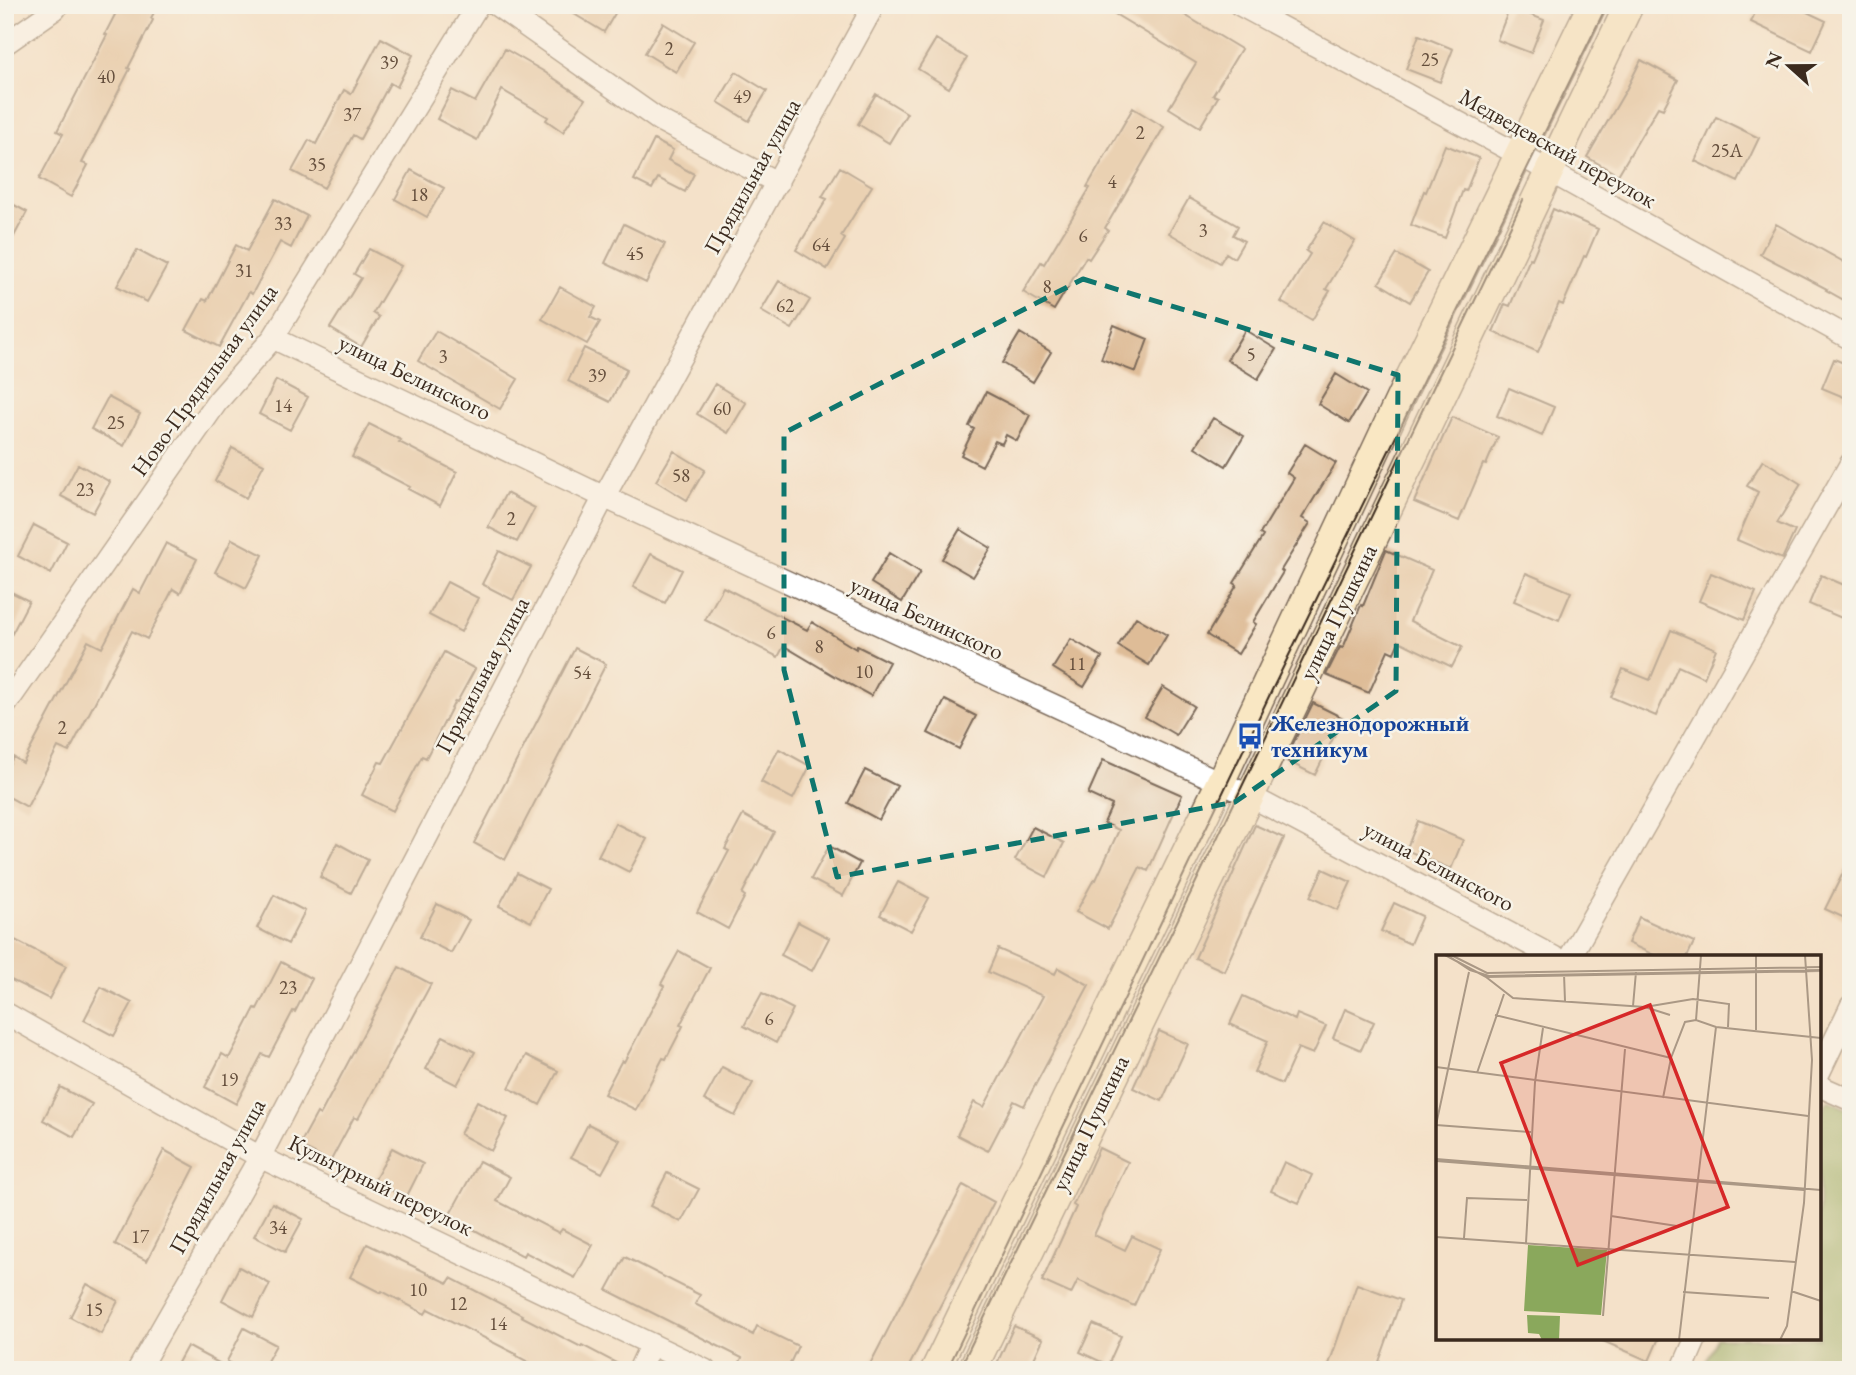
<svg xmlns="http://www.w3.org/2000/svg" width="1856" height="1375" viewBox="0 0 1856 1375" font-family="'EB Garamond',serif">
<rect width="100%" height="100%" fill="#f7f3e8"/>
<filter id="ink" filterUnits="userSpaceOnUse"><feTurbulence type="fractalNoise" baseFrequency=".0143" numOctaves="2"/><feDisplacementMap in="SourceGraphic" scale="14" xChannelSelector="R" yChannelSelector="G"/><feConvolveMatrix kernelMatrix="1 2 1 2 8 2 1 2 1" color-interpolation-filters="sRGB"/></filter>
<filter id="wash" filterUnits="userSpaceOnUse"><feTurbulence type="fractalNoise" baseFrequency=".00686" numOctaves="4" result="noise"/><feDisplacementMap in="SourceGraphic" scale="28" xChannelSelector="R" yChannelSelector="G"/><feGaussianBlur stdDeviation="1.57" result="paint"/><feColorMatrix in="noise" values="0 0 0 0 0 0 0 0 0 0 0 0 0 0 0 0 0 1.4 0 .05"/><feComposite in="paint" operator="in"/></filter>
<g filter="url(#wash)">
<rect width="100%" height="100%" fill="#f4e1c9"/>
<path fill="#8aa85c" stroke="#62693d" stroke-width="2" d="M 1828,1100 L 1851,1111 L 1851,1370 L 1702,1370 L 1717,1338 L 1819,1338 L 1819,1119 Z"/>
<g id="blocks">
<path fill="#debc97" d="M 120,5 L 158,5 L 151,18 L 153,20 L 128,68 L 130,69 L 82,163 L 88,165 L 71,197 L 39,179 L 63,134 L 57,131 L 107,35 L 105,34 Z
M 559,5 L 620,5 L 604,32 Z
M 1100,5 L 1168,5 L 1241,49 L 1213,95 L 1218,97 L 1200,127 L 1169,108 L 1196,63 Z
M 1758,5 L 1792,5 L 1826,21 L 1812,51 L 1751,22 Z
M 1510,7 L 1544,20 L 1531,53 L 1497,40 Z
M 663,23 L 694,42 L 676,72 L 645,53 Z
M 1419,35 L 1453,49 L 1440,82 L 1406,69 Z
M 381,38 L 413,55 L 397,87 L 390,83 L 360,139 L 353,135 L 324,188 L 292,171 L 309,140 L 316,144 L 344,90 L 351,94 Z
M 936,39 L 967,58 L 949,88 L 918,69 Z
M 505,49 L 543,71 L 585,99 L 563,132 L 546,120 L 548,117 L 502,90 L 477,140 L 437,119 L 452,90 L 475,102 Z
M 1641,60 L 1678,80 L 1663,109 L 1658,107 L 1618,175 L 1587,157 L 1626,90 Z
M 736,72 L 767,91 L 749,121 L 718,102 Z
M 876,94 L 907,113 L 889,143 L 858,124 Z
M 1133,108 L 1164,127 L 1105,228 L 1108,230 L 1089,259 L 1086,257 L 1054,310 L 1023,292 L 1041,262 L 1044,264 L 1090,188 L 1087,187 Z
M 1716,117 L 1759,138 L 1738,182 L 1695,161 Z
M 654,140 L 673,150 L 668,160 L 694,174 L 685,192 L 658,178 L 652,189 L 634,180 Z
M 1445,145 L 1479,158 L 1466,191 L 1463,190 L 1445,238 L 1411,225 L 1424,191 L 1426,192 Z
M 840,167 L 872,186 L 841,236 L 845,239 L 827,269 L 796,250 L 827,199 L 822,197 Z
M 411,170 L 444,188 L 427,217 L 395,199 Z
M 1189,198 L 1238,226 L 1233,235 L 1244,241 L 1234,258 L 1226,253 L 1220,263 L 1169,233 Z
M 275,199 L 307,216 L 291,248 L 280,242 L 252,294 L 249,292 L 219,347 L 186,330 L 203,299 L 207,301 L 236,245 L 247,251 Z
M 5,200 L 27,212 L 5,253 Z
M 1553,209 L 1598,229 L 1586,257 L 1584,256 L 1563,305 L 1559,303 L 1538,352 L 1493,332 L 1505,304 L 1510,306 L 1530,258 L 1532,259 Z
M 1324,222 L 1355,241 L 1326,289 L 1330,291 L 1312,320 L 1281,302 L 1310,254 L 1306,251 Z
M 624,224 L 665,244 L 646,283 L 605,263 Z
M 1776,224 L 1851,266 L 1851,304 L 1826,290 L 1827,289 L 1760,254 Z
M 369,249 L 401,266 L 373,313 L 379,317 L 361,347 L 330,328 L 361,278 L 354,274 Z
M 137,250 L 167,266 L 147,302 L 117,286 Z
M 1397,254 L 1428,272 L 1410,302 L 1379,283 Z
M 779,281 L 810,300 L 792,329 L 761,311 Z
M 560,287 L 596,307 L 590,317 L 600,322 L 587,344 L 542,319 Z
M 1114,325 L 1148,339 L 1136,372 L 1101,359 Z
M 1245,330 L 1276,349 L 1258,379 L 1227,360 Z
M 436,331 L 518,379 L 500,409 L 418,361 Z
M 1020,333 L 1051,352 L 1033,382 L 1002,363 Z
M 584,348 L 627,369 L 610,402 L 568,381 Z
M 1834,359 L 1851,366 L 1851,400 L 1822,388 Z
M 1336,374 L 1367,393 L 1349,423 L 1318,404 Z
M 276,380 L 308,397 L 290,430 L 259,414 Z
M 715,384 L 746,403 L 728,433 L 697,414 Z
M 1509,388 L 1554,407 L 1542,436 L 1497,416 Z
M 986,392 L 1030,415 L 1017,441 L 1006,435 L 1002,444 L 995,441 L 982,466 L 961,455 L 974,429 L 969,426 Z
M 108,397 L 140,414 L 124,446 L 91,429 Z
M 1452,417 L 1498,437 L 1486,465 L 1483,464 L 1459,521 L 1414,502 Z
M 1213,418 L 1244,436 L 1226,466 L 1195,447 Z
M 369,424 L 401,440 L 399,442 L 457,472 L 440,506 L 408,489 L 410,487 L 352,457 Z
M 1305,444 L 1336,463 L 1302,518 L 1310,523 L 1281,570 L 1283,572 L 1253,622 L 1256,624 L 1238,654 L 1207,635 L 1237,585 L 1234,583 L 1263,536 L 1260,534 L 1294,478 L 1287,473 Z
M 232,448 L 264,464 L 246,498 L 215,481 Z
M 674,451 L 705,470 L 687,500 L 656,481 Z
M 1763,460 L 1801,484 L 1777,523 L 1795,531 L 1782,559 L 1737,540 L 1758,492 L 1747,486 Z
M 78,464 L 110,482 L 93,513 L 61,496 Z
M 506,493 L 535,508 L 517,542 L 488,527 Z
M 34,525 L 67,542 L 51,574 L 18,556 Z
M 960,529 L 991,548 L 973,577 L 942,559 Z
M 232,539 L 263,555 L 246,588 L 215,572 Z
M 166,543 L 197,559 L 180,593 L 173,589 L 147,639 L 132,631 L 69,752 L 58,747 L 27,807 L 5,795 L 5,772 L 13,757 L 23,763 L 88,641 L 102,648 L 133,589 L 140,593 Z
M 1386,550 L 1432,570 L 1410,621 L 1462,647 L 1452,667 L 1399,641 L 1394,653 L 1388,650 L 1369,693 L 1326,675 L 1340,647 L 1343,648 L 1361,605 L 1363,606 Z
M 499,551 L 531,567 L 513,600 L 482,584 Z
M 889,553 L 920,572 L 902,602 L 871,583 Z
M 651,554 L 682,570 L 665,603 L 633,587 Z
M 1526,573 L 1571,592 L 1559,620 L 1514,601 Z
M 1711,573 L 1756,592 L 1744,620 L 1699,601 Z
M 1821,575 L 1851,588 L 1851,622 L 1809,604 Z
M 447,582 L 478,598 L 461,632 L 429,615 Z
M 723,587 L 807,630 L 812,622 L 856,649 L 857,646 L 889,662 L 871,696 L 838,678 L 784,646 L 778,657 L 705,620 Z
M 5,589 L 29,601 L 5,647 Z
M 1136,617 L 1167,635 L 1149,665 L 1118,646 Z
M 1671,630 L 1716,649 L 1704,678 L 1678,666 L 1656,716 L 1611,697 L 1623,669 L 1650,680 Z
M 1071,639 L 1102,657 L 1084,687 L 1053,668 Z
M 575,648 L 606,664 L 505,860 L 474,843 Z
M 444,652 L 475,669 L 457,702 L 455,701 L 426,758 L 422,756 L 393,811 L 362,795 L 379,762 L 383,763 Z
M 1163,687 L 1194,706 L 1176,735 L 1145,717 Z
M 945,700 L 976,716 L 959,749 L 928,733 Z
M 1313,703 L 1343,718 L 1315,775 L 1285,760 Z
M 779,749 L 810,766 L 793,799 L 761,782 Z
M 1103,760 L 1182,795 L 1148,871 L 1140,867 L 1108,929 L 1076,912 L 1094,879 L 1096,880 L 1119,830 L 1104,823 L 1112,805 L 1088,794 Z
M 865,770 L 897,786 L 879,820 L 848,803 Z
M 743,815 L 774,832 L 742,894 L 745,896 L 728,929 L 697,912 L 729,851 L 725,849 Z
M 1418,821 L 1463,840 L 1451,869 L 1406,850 Z
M 615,823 L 647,839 L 629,872 L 598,856 Z
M 1255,825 L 1284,838 L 1224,971 L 1195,958 Z
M 1033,827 L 1064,843 L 1047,877 L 1015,860 Z
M 337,843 L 368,860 L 351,893 L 320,877 Z
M 829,846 L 860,863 L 843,896 L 811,879 Z
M 1851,857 L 1851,921 L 1825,909 Z
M 1323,869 L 1351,882 L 1338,910 L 1310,897 Z
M 517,873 L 548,889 L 531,922 L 499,906 Z
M 898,882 L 929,898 L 911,931 L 880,915 Z
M 274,895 L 305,911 L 288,944 L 257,928 Z
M 1394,903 L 1422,916 L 1410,944 L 1381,931 Z
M 437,904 L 469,920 L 451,953 L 420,937 Z
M 1639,917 L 1694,942 L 1687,957 L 1658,957 L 1628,943 Z
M 798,922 L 829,938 L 812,971 L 781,955 Z
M 5,935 L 66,966 L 49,999 L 5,977 Z
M 998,949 L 1055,974 L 1058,968 L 1089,985 L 1024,1106 L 1014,1101 L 988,1151 L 957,1135 L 974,1102 L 984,1107 L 1043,996 L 988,972 Z
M 679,951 L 710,968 L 680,1025 L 683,1026 L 666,1059 L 663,1058 L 636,1110 L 604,1094 L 622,1060 L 624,1062 L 664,986 L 661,984 Z
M 281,962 L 312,979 L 295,1012 L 293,1011 L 269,1057 L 262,1054 L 236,1104 L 205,1087 L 222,1054 L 229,1058 L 255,1008 L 257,1009 Z
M 399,967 L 431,984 L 358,1119 L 354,1117 L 330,1162 L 299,1146 L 317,1113 L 320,1115 Z
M 101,987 L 132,1003 L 114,1036 L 84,1020 Z
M 762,993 L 793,1009 L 776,1043 L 744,1026 Z
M 1243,996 L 1295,1020 L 1297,1014 L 1326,1026 L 1313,1054 L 1298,1048 L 1282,1084 L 1254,1072 L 1268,1041 L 1230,1024 Z
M 1345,1009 L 1374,1022 L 1361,1050 L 1333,1038 Z
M 1159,1031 L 1188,1044 L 1162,1101 L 1133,1088 Z
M 443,1036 L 475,1052 L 457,1085 L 426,1069 Z
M 526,1055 L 558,1071 L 540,1105 L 509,1088 Z
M 722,1067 L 753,1083 L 735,1116 L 704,1100 Z
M 60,1087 L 92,1104 L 74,1137 L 43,1120 Z
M 477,1101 L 508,1118 L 491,1151 L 460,1134 Z
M 588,1124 L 620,1140 L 602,1173 L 571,1157 Z
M 392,1148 L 423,1164 L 406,1198 L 374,1181 Z
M 1099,1148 L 1128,1162 L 1094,1235 L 1125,1250 L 1132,1236 L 1160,1249 L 1134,1306 L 1078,1280 L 1071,1294 L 1042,1281 L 1076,1207 L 1073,1205 Z
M 164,1150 L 195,1167 L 147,1261 L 115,1244 Z
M 479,1161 L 510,1177 L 497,1201 L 559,1233 L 562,1229 L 593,1245 L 575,1278 L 525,1252 L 523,1256 L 449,1216 Z
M 1284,1162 L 1312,1175 L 1299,1203 L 1271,1191 Z
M 667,1173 L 699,1189 L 681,1222 L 650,1206 Z
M 963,1185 L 994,1202 L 923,1339 L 907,1370 L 867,1370 Z
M 272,1203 L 303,1219 L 285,1252 L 254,1236 Z
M 367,1244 L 448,1283 L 451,1278 L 522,1315 L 521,1316 L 581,1347 L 582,1345 L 626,1368 L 626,1370 L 543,1370 L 515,1355 L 516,1354 L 428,1309 L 425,1314 L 382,1291 L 381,1293 L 350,1277 Z
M 625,1257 L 700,1295 L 695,1304 L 753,1335 L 757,1326 L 798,1346 L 787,1370 L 736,1370 L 742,1358 L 607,1290 Z
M 239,1267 L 270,1284 L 253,1317 L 222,1300 Z
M 87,1284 L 118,1301 L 101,1334 L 70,1317 Z
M 1357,1284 L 1401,1300 L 1376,1370 L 1327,1370 Z
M 1093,1324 L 1121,1336 L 1108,1365 L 1080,1352 Z
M 1014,1326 L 1043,1339 L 1029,1370 L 994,1370 Z
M 244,1328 L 276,1345 L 262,1370 L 243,1370 L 227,1361 Z
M 1596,1338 L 1659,1338 L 1649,1361 Z
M 187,1346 L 232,1370 L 174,1370 Z"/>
</g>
</g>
<g filter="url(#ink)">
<use href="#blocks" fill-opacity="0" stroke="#7c6a5a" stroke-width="2"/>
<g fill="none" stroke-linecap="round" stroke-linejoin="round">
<g stroke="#7c6a5a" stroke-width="24">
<path id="minor" d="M 496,5 L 659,120 L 778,183
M 1240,5 L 1549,171 L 1851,339
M 5,44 L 55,9 L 58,5
M 273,338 L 604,497 L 1250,796 L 1554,957
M 5,706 L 217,402 L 273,338 L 478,5
M 1570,957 L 1851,463
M 5,1013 L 260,1157 L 705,1370
M 1819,1073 L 1851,1006
M 1819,1086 L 1851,1100
M 138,1370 L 260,1157 L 604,497 L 874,5
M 639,1370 L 651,1344
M 1682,1370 L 1696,1338"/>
</g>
<g stroke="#7c6a5a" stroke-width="31">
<path id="secondary" d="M 935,1370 L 1220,783 L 1405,388 L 1592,5
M 972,1370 L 1250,796 L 1629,5"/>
</g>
<use href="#minor" stroke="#fff" stroke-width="21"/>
<use href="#secondary" stroke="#f9e7c3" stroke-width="28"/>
<path stroke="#3b2a1e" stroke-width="2" d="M 947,1370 L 1271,692 L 1607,5
M 959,1370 L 1213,847 L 1523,200"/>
</g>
</g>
<path d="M0 0H1856V1375H0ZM 1083,279 L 1398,375 L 1396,691 L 1235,802 L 837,877 L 784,670 L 784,433 Z" fill="#f4e1c9" fill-opacity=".55" fill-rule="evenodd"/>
<path fill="none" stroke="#0f766e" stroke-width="5" stroke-dasharray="14 9" stroke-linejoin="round" d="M 1083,279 L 1398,375 L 1396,691 L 1235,802 L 837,877 L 784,670 L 784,433 Z"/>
<defs>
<g id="bus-bare" transform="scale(2.1)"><path d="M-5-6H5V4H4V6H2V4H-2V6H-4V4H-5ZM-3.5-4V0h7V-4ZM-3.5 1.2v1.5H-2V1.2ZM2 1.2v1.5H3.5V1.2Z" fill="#1a4fb4" stroke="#f7f3e8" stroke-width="2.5" paint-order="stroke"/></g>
</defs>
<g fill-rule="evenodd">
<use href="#bus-bare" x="1250" y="736"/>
</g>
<g text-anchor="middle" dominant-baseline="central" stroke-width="5" stroke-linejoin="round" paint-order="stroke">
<g font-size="19" fill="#644e3c">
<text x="669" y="48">2</text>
<text x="1430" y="59">25</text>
<text x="389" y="62">39</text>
<text x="106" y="76">40</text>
<text x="742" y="96">49</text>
<text x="352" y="114">37</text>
<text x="1140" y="132">2</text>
<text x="1727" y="150">25А</text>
<text x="317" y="164">35</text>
<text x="1112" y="181">4</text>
<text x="419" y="194">18</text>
<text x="283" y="223">33</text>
<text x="1203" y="230">3</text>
<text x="1083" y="235">6</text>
<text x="821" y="244">64</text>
<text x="635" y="253">45</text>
<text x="244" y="270">31</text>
<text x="1047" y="286">8</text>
<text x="785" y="305">62</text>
<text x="1251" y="354">5</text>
<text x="443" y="356">3</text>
<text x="597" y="375">39</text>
<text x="283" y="405">14</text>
<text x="722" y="408">60</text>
<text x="116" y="422">25</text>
<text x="681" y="475">58</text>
<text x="85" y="489">23</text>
<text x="511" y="518">2</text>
<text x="771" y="632">6</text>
<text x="819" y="646">8</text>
<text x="1077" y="663">11</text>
<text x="864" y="671">10</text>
<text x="582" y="672">54</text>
<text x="62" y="727">2</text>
<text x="288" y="987">23</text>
<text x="769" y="1018">6</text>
<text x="229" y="1079">19</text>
<text x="278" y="1227">34</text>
<text x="140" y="1236">17</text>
<text x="418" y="1289">10</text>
<text x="458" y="1303">12</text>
<text x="94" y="1309">15</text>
<text x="498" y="1323">14</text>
</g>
<g font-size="23" fill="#3b2a1e" stroke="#f7f3e8">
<text transform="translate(1558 148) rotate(29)">Медведевский переулок</text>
<text transform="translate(752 176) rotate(-61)">Прядильная улица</text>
<text transform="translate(415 377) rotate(26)">улица Белинского</text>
<text transform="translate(204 380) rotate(-54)">Ново-Прядильная улица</text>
<text transform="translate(1338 612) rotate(-64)">улица Пушкина</text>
<text transform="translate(927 618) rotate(25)">улица Белинского</text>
<text transform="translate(482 675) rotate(-62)">Прядильная улица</text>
<text transform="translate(1439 866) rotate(28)">улица Белинского</text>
<text transform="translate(1090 1123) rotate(-64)">улица Пушкина</text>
<text transform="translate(217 1176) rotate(-61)">Прядильная улица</text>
<text transform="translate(381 1185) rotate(26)">Культурный переулок</text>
</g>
<g font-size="23" font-weight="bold" fill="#164399" stroke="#f7f3e8" text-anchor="start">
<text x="1271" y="723">Железнодорожный<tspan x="1271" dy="26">техникум</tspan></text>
</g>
</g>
<g transform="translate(1436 955)">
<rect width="385" height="385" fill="#f4e1c9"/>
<path d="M 92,290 L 171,295 L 165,360 L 88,356 ZM 91,360 L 124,361 L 123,385 L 106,385 L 103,379 L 92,378 Z" fill="#8aa85c"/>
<path fill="none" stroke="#aa9885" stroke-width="2" d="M 9,0 L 50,22 L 385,16M 11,0 L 34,15 L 53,21 L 385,15M 15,0 L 51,18 L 385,12M 128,19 L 129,46M 50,22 L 77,43 L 209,52 L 234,60M 197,51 L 200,17M 209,52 L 257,44 L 293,49 L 292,72M 59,60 L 235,103M 260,65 L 265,0M 320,75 L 320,0M 0,112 L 372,161M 41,118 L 68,39M 227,143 L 235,103 L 249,67 L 260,65 L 280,72 L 385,83M 0,170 L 33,17M 0,170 L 95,177M 0,204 L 385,235M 0,206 L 368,235M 175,261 L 241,271M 0,282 L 359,307M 28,283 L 31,243 L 91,245M 90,288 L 99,127 L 107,73M 355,336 L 385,346M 247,337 L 333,343M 167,361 L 189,94M 243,385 L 280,72M 344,385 L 351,371 L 368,248 L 376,105 L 369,0"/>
<path fill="#d62828" fill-opacity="0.15" stroke="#d62828" stroke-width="3.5" d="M 214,50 L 292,252 L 142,310 L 65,108 Z"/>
<rect width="385" height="385" fill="none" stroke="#3b2a1e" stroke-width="3.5"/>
</g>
<rect width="1856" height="1375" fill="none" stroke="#f7f3e8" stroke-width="28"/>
<g transform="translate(1789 66) rotate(291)" stroke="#f7f3e8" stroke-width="5" paint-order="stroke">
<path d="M0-5L12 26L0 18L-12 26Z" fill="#3b2a1e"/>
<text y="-10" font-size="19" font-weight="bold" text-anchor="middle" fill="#3b2a1e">N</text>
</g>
</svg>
